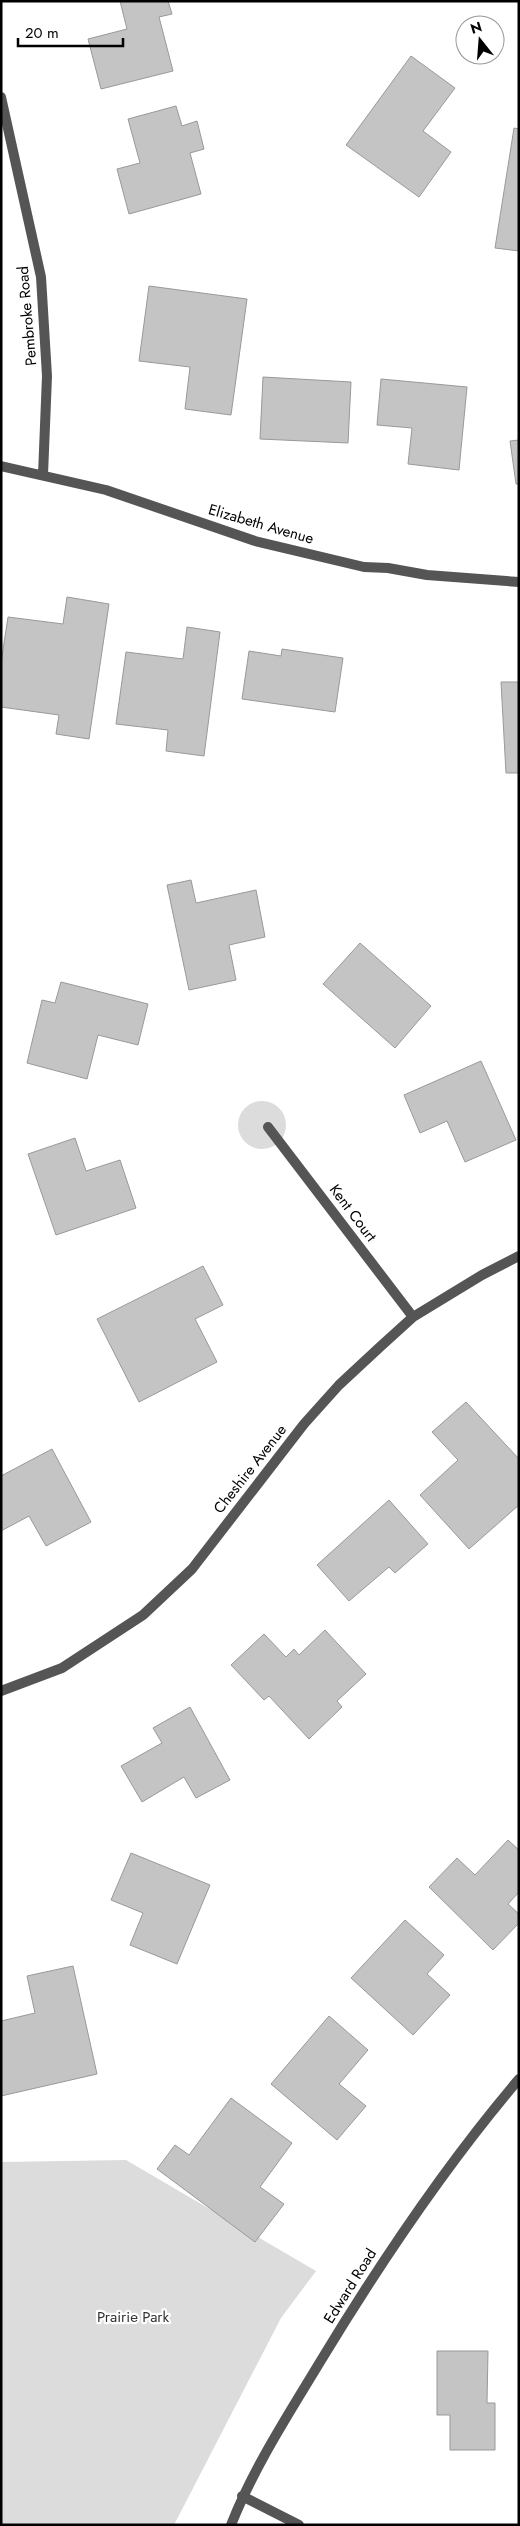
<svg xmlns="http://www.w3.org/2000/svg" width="520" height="2526" viewBox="0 0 520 2526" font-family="Jost,sans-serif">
<rect width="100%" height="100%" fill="#fff"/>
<path fill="#dcdcdc" d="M238 1125a24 24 0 1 1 48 0a24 24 0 1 1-48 0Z
M 126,2160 L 316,2271 L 281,2318 L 174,2525 L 1,2525 L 1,2162 Z"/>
<path fill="#c4c4c4" stroke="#999" d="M 120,1 L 168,1 L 172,14 L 159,17 L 173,71 L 101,89 L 88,39 L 127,29 Z
M 411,56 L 455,88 L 423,131 L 451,152 L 419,197 L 346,145 Z
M 176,106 L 182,126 L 197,121 L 204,149 L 190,153 L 201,194 L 129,214 L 117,169 L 140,163 L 128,119 Z
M 514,128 L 519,129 L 519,251 L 495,248 Z
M 149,286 L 247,299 L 231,415 L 185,409 L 190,367 L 139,361 Z
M 263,377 L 351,382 L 348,443 L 260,439 Z
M 381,379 L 467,387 L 459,470 L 408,464 L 412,428 L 377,425 Z
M 519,440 L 519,484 L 516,484 L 510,441 Z
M 67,597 L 109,604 L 89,739 L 56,734 L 59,715 L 1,707 L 1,663 L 8,617 L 63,624 Z
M 187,627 L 220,632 L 204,756 L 166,751 L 168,730 L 116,724 L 126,652 L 183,659 Z
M 282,649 L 343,658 L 335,712 L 242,699 L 249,651 L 281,656 Z
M 501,682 L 519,682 L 519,773 L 506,773 Z
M 191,880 L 196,903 L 256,890 L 265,937 L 229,945 L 236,980 L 189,990 L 167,885 Z
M 360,943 L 431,1006 L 395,1048 L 323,984 Z
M 61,982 L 148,1004 L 138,1045 L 98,1035 L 87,1079 L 27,1063 L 42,1000 L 55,1003 Z
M 481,1061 L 516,1140 L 465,1162 L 447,1121 L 420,1133 L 404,1095 Z
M 75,1138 L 86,1171 L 120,1160 L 136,1208 L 56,1235 L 28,1154 Z
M 203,1266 L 223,1305 L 195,1319 L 217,1362 L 139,1402 L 97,1319 Z
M 466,1402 L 519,1459 L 519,1505 L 469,1549 L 420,1495 L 458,1460 L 432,1432 Z
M 52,1449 L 91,1522 L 46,1546 L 29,1516 L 1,1531 L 1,1476 Z
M 389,1500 L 428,1544 L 395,1573 L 389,1567 L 349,1601 L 317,1565 Z
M 325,1630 L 366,1674 L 337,1701 L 342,1707 L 309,1739 L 269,1696 L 264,1700 L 231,1665 L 264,1634 L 286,1657 L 294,1649 L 299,1655 Z
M 190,1707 L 230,1780 L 196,1798 L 184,1777 L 142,1802 L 121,1766 L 162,1743 L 153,1728 Z
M 508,1840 L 519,1850 L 519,1892 L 508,1904 L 519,1914 L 519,1923 L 493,1950 L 429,1887 L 457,1858 L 475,1875 Z
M 131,1853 L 210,1885 L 177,1964 L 130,1945 L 143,1913 L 111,1900 Z
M 405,1920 L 444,1955 L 427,1974 L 450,1995 L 413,2035 L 351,1978 Z
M 73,1966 L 97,2074 L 1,2096 L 1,2021 L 35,2013 L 27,1976 Z
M 329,2016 L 368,2050 L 339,2084 L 366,2106 L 337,2140 L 271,2084 Z
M 231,2098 L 292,2143 L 260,2187 L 284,2204 L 255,2242 L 157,2169 L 175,2145 L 189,2155 Z
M 437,2351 L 488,2351 L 487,2403 L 495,2403 L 495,2450 L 450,2450 L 450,2415 L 437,2415 Z"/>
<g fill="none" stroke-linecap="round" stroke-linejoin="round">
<path stroke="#555" stroke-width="10" d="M 1,97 L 41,277 L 47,376 L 43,475
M 1,466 L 106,490 L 255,541 L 364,567 L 388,568 L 427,575 L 519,582
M 268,1127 L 413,1317
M 1,1691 L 62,1668 L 143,1615 L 192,1569 L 304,1424 L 339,1385 L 381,1346 L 413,1317 L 482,1275 L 519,1256
M 242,2496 L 299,2525
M 231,2525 C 254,2467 288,2415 320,2362 C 380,2263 444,2167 519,2079"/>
</g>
<g text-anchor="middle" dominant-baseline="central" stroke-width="4.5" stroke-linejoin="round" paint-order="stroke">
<g font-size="15" fill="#000" stroke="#fff">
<text transform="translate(27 316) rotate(-95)">Pembroke Road</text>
<text transform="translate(261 524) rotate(16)">Elizabeth Avenue</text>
<text transform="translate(353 1213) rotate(53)">Kent Court</text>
<text transform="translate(250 1469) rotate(-52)">Cheshire Avenue</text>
<text transform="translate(350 2286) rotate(-58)">Edward Road</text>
</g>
<g font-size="15" fill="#333" stroke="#fff">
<text x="133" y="2317">Prairie Park</text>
</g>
</g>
<rect width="520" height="2526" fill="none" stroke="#000000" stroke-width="5"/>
<g transform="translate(480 40) rotate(343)"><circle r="24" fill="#ffffff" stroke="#999999"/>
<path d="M0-4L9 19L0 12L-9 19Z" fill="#000000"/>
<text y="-8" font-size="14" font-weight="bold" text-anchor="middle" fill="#000000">N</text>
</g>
<path d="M18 38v8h105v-8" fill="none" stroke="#000000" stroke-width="2.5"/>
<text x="25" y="38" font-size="15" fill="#000000" stroke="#ffffff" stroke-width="4" paint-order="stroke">20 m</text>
</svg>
